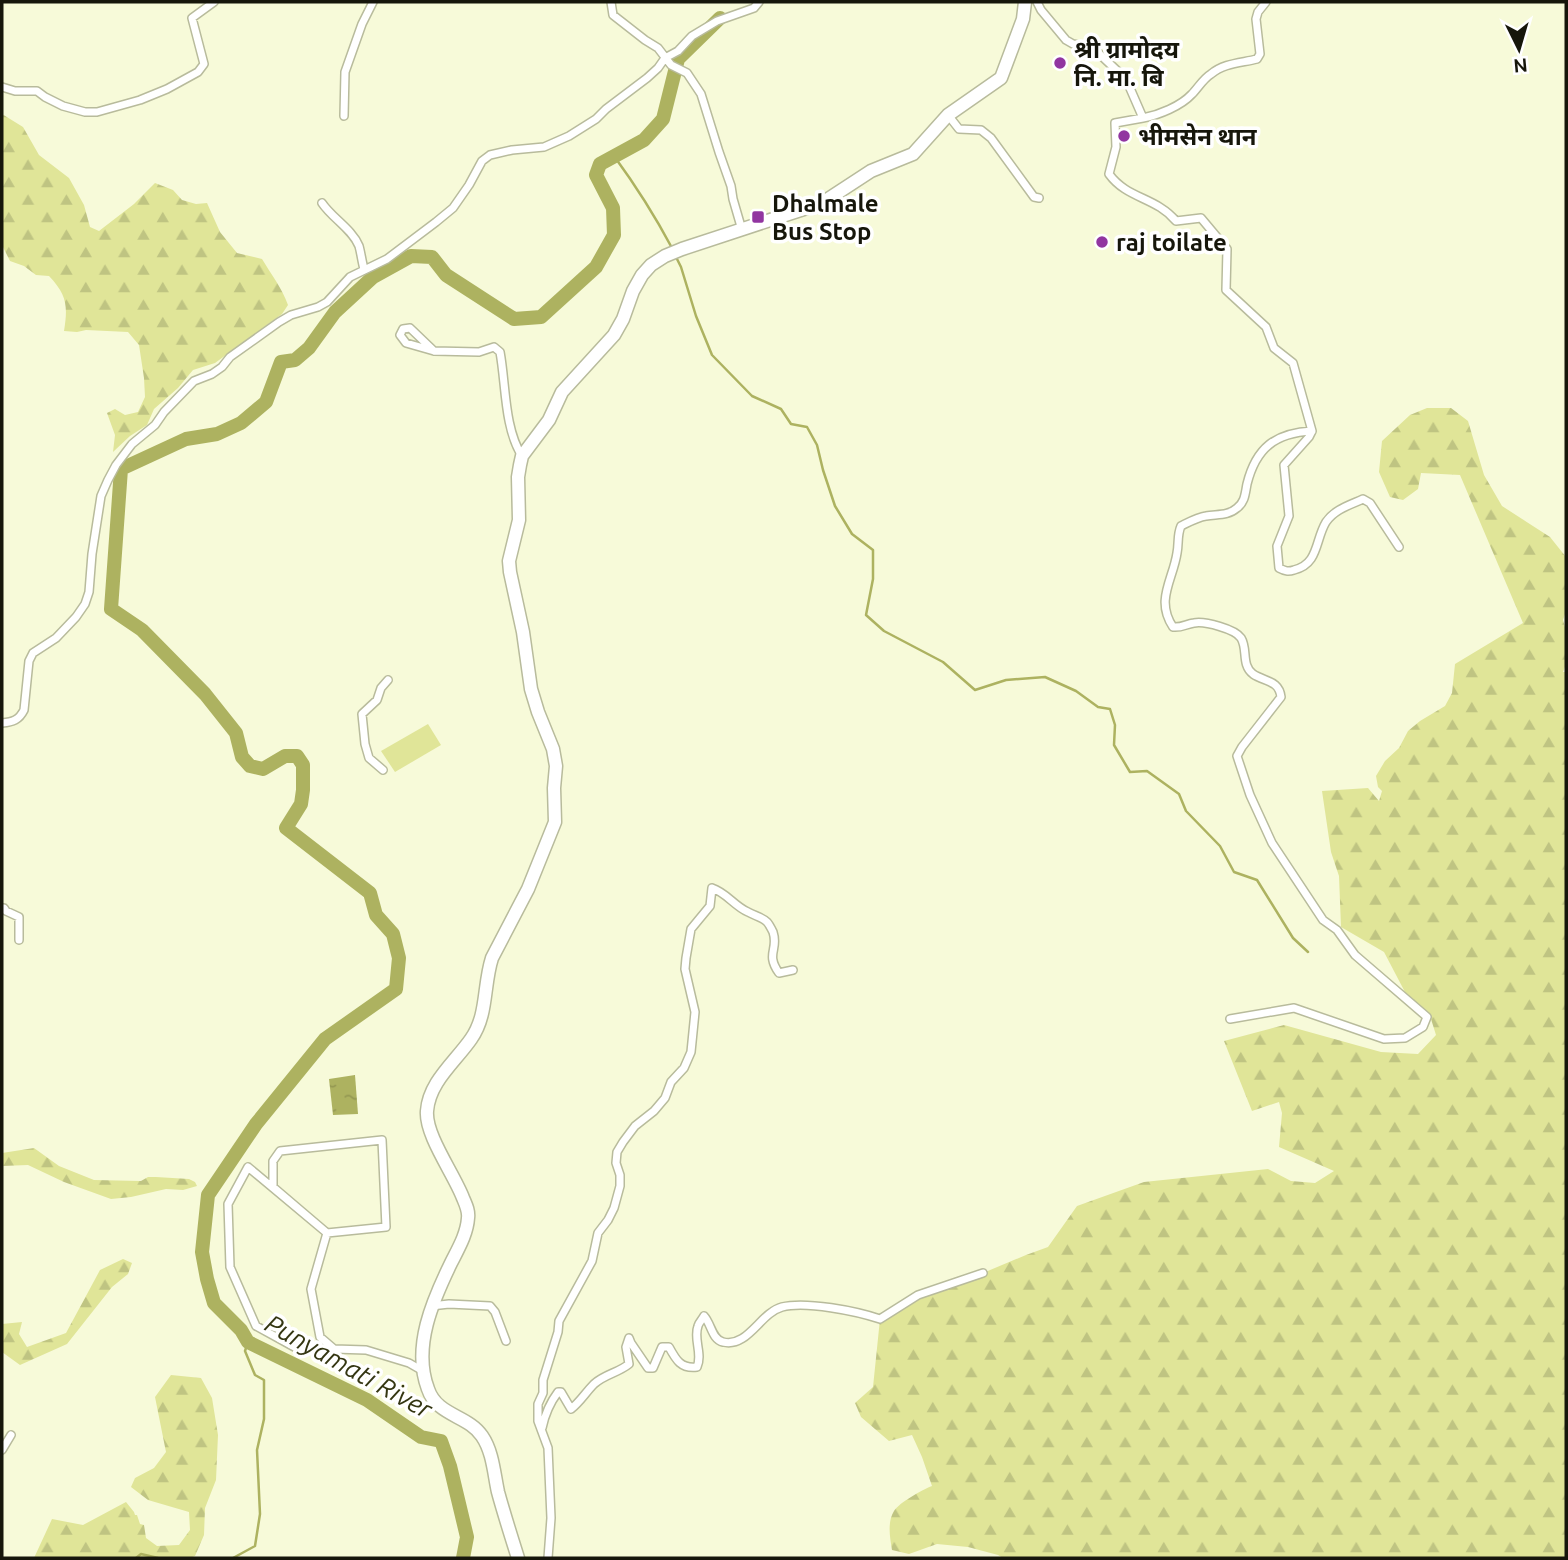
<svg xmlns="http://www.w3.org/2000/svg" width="1568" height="1560" viewBox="0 0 1568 1560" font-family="Ubuntu,'Noto Sans Devanagari',sans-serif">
<defs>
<pattern id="forest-firs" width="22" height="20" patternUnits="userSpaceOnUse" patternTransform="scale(1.75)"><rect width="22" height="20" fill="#e0e598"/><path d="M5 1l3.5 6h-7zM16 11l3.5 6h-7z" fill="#bfc482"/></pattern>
<pattern id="water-ripples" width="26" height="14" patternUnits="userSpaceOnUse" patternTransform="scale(1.75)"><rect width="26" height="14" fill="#adb260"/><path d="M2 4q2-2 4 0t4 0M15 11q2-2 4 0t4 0" fill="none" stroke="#949852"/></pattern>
</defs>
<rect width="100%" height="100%" fill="#f7fad9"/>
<path fill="#e0e598" d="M 428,724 L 441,745 L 395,772 L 381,751 Z"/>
<path fill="url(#forest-firs)" d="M 2,114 L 23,127 L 39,155 L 69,178 L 84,205 L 90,227 L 99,231 L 134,204 L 155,183 L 173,190 L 182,200 L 196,204 L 207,203 L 220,232 L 237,253 L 262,259 C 271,274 282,288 288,305 L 282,314 L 215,363 L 193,370 L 178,388 L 154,409 L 147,425 L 130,436 L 113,452 L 115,435 L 107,413 L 115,409 L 125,415 L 138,412 L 145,397 L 144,378 L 139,345 L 128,332 L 86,330 L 77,332 L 64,331 C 68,306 67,295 49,276 L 36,275 L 24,266 L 10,261 L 2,245 Z
M 1427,408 L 1451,408 L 1468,421 L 1484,475 L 1502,506 L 1550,537 L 1566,557 L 1566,611 L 1563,620 L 1566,631 L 1566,664 L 1563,672 L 1566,672 L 1566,1558 L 1003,1558 L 998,1555 L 968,1547 L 937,1544 L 909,1554 L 892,1550 C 890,1538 887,1522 894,1511 C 900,1502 922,1490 932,1486 L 922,1457 L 912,1435 L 889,1441 L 861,1417 L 855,1403 L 873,1387 L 880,1319 L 918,1295 L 983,1273 L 1026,1255 L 1048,1247 L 1077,1206 L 1144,1182 L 1268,1169 L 1291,1181 L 1315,1183 L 1334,1171 L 1279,1147 L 1282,1113 L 1279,1102 L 1252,1111 L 1224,1041 L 1284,1025 L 1381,1052 L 1418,1054 L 1436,1035 L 1431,1019 L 1406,994 L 1384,952 L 1341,927 L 1339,876 L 1331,852 L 1322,791 L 1368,788 L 1379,801 L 1382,791 L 1378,787 L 1376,776 L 1385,761 L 1399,748 L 1408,731 L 1420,721 L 1445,706 L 1452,693 L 1455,664 L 1523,623 L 1460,475 L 1421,473 L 1418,489 L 1403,500 L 1390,497 L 1379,472 L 1382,441 L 1410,415 Z
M 34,1148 L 59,1166 L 94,1180 L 141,1181 L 148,1177 L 156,1177 L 189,1179 L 195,1182 L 197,1186 L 183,1190 L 166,1189 L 131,1197 L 111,1199 L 64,1182 L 28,1165 L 2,1166 L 2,1153 Z
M 123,1259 L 132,1263 L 128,1274 L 112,1287 L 67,1344 L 20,1365 L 2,1352 L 2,1324 L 22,1322 L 19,1334 L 27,1347 L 66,1333 L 100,1270 Z
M 171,1375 L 201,1378 L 212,1398 L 218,1435 L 216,1480 L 205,1508 L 204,1535 L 195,1556 L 190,1558 L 34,1558 L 52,1519 L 83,1525 L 126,1502 L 134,1512 L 135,1515 L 137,1515 L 140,1524 L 144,1525 L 146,1538 L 157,1546 L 179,1545 L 190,1530 L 189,1512 L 148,1500 L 131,1487 L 135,1478 L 154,1468 L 166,1452 L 155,1397 Z"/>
<path fill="url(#water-ripples)" d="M 355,1075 L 358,1114 L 333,1115 L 329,1079 Z"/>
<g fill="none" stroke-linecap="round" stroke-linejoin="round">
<path stroke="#adb260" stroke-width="2.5" d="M 614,156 C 636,186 655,216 672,248
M 676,257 L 681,267 L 696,316 L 712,355 L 752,396 L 781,409 L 791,424 L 807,427 L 817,445 L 823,470 L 835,506 L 852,534 L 873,550 L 873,579 L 866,615 L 884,631 L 943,662 L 975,690 L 1006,680 L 1045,677 L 1076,691 L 1098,707 L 1110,709 L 1115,725 L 1114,745 L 1130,772 L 1147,771 L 1179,794 L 1186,811 L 1220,846 L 1234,872 L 1257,880 L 1293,938 L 1308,952
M 136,1558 L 141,1554 L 158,1558
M 233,1558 L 255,1546 L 260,1514 L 257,1450 L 264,1419 L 264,1380 L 255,1375 L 245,1351 L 248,1342"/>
<path stroke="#adb260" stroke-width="14" d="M 463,1558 L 467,1537 L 450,1466 L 441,1441 L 421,1437 L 367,1400 L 248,1342 L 241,1330 L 214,1303 L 207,1279 L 202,1252 L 208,1195 L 256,1124 L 325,1039 L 396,989 L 399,958 L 393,934 L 376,915 L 370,893 L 286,828 L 301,804 L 303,790 L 303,765 L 297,756 L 285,756 L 263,769 L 250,766 L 242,757 L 236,733 L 205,694 L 142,630 L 111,609 L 121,469 L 186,439 L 217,434 L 241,423 L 266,402 L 281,362 L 295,360 L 309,348 L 335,312 L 373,277 L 411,256 L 432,257 L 446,275 L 514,319 L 541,317 L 596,267 L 614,235 L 613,208 L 596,175 L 600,164 L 644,140 L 663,119 L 678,59 L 720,18"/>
<g stroke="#b8bb9c" stroke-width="10">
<path id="street" d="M 611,2 L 613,15 L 645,40 L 658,48 L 671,65 L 687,73 L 701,94 L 719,152 L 731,186 L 733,199 L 742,230
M 1037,2 L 1041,10 L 1066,40 L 1073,44 L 1093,48 L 1126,79 L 1143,118 L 1115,123 L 1116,147 L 1109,174 C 1127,199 1156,197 1176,221 L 1201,218 L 1227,249 L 1226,290 L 1266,327 L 1274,348 L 1293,363 L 1312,431 L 1309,437 L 1284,465 L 1289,516 L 1277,546 L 1279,568 C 1285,571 1288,572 1294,570 C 1319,564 1315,540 1326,522 C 1335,509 1350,505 1363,499 L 1370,503 L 1399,547
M 2,87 L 15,91 L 37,91 L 45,97 L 63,106 L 85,112 L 97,112 L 140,100 L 167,89 L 198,72 L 204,64 L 192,18 L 214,2
M 948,115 L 959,129 L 981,130 L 991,138 L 1034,197 L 1039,198
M 344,116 L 345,72 L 362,24 L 373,2
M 1143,118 C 1159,115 1181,106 1192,94 C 1198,88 1203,79 1211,74 C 1224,63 1241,63 1257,59 L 1260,54 L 1256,19 L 1258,12 L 1266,2
M 322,203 C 332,218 352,229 359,246 C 361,253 362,262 364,269
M 434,351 L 410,328 L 403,329 L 400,335 L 406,343 L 434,351 L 479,352 L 494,347 L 500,352 C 506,384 504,428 522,456
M 2,723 C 13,722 19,720 24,710 L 29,661 L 33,653 L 56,638 L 76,617 L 85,604 L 89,592 L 92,554 L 101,496 L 108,480 L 116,465 L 132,444 L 155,425 L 164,412 L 194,381 L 212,374 L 222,367 L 230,357 L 279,322 L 291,315 L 318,307 L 327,302 L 350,277 L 387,259 L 436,222 L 453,208 L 469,185 L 482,161 L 490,155 L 512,150 L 544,147 L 569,136 L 596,119 L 606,109 L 647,78 L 658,68 L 665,58 L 678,51 L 692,36 L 717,21 L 754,8 L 759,2
M 383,770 L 369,758 L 365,744 L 362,714 L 377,700 L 381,688 L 388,680
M 2,908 L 4,908 L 6,911 L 19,917 L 19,940
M 1230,1019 L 1294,1008 L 1384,1039 L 1405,1038 L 1423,1027 L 1427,1017 L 1355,955 L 1337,930 L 1323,920 L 1272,843 L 1250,795 L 1237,756 L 1242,747 L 1281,697 C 1279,680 1265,682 1253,674 C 1241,665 1248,649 1241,638 C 1235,629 1205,621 1194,623 C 1186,624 1182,628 1173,627 C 1155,600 1173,580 1177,553 C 1179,543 1177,535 1181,526 C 1189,522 1198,517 1206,516 C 1217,514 1228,516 1237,508 C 1245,502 1245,494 1247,484 C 1256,448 1275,433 1312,431
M 431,1306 L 449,1304 L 490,1306 L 495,1312 L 506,1341
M 334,1349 L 298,1349 L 256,1326 L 230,1267 L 228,1204 L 248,1167 L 327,1233 L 273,1187 L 273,1161 L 280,1151 L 382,1140 L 386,1227 L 327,1233 L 311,1289 L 320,1337 L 334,1349 L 366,1350 L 409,1363 L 423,1371
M 542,1428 C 545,1414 549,1404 558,1392 L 561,1392 L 571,1409 C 580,1402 586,1392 594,1384 C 605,1374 618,1373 629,1364 L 626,1347 L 629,1338 L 631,1343 L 648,1368 L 653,1368 L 662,1347 L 669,1347 C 676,1360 681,1369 697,1367 C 703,1354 693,1339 698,1326 C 699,1322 702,1320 704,1316 C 711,1323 712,1340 723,1342 C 748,1348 760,1313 782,1307 C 806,1301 856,1311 880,1319 L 918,1295 L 983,1273
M 2,1450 L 11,1435
M 548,1558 L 551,1518 L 548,1448 L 538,1421 L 538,1404 L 543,1393 L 543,1380 L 558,1332 L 559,1321 L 592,1261 L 598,1233 L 608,1220 L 614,1208 L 620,1186 L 620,1175 L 616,1163 L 617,1152 L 623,1142 L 635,1126 L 654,1111 L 665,1098 L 671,1082 L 684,1068 L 691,1052 L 695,1012 L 685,969 L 686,958 L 691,929 L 710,906 L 712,888 C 727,893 734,906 748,912 C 755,916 762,917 767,922 C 769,924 772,930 773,932 C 779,950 765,953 779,973 L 793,970"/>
</g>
<g stroke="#b8bb9c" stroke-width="15">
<path id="primary" d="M 518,1558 C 511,1536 504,1514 498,1492 C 494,1474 493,1452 482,1436 C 468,1415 437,1416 428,1389 C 412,1347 433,1300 451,1263 C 458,1249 467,1234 468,1218 C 469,1211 466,1205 463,1198 C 454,1174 425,1135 427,1111 C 429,1082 455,1062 471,1039 C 488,1015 483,986 492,958 L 528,889 L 555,822 L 554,788 L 556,766 L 553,749 L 538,712 L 531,689 L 523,632 L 510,572 L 509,561 L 519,520 L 518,477 L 520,465 L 522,456 L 549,420 L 562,392 L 614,335 L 623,319 L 633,291 L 642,275 L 651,265 L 665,256 L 682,249 L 822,203 L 871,171 L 913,154 L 948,115 L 1001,78 L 1023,19 L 1025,2"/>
</g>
<use href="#street" stroke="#fff" stroke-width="7"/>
<use href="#primary" stroke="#fff" stroke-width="12"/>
</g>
<g fill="#9135a0" stroke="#fff" stroke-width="2.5">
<circle cx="1060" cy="63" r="7"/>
<circle cx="1124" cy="136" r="7"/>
<rect x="751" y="210" width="14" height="14" rx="3.5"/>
<circle cx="1102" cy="242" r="7"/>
</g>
<g text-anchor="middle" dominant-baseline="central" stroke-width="7" stroke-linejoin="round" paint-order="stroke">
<g font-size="24" font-weight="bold" fill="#16160b" stroke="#fff" text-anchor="start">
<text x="1074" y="49">श्री ग्रामोदय<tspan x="1074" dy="28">नि. मा. बि</tspan></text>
<text x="1138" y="136">भीमसेन थान</text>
<text x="772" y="203">Dhalmale<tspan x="772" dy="28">Bus Stop</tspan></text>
<text x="1116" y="242">raj toilate</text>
</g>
<g font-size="26" font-style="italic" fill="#343612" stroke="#fff">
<text transform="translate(349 1366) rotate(29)">Punyamati River</text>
</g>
</g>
<rect width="1568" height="1560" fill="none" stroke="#16160b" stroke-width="7"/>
<g transform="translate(1519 49) rotate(175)" stroke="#ffffff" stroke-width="5" paint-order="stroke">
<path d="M0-5L12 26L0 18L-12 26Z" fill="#16160b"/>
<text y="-10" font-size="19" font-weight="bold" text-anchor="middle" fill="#16160b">N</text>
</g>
</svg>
